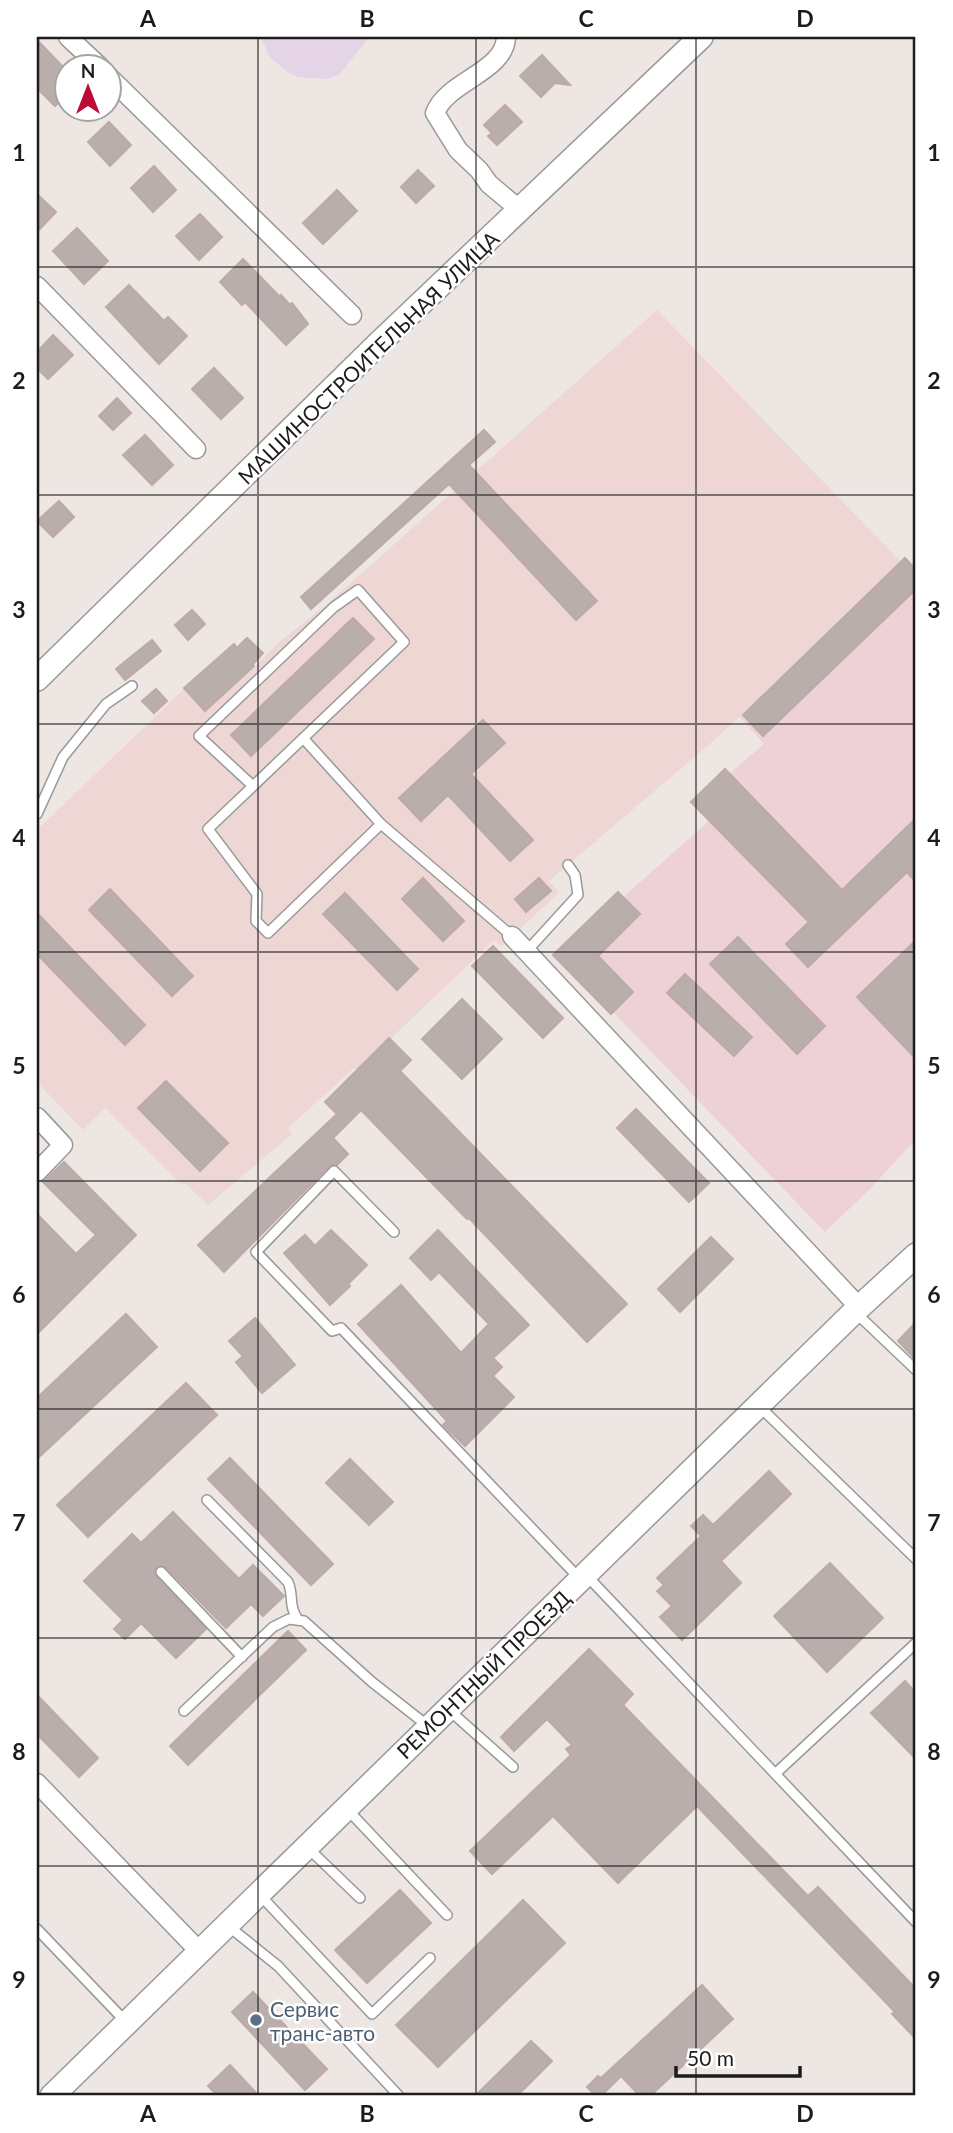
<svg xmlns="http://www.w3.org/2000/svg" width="953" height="2133" viewBox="0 0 953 2133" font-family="Lato,sans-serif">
<rect width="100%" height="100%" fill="#ede6e2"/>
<path fill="#edd1d7" d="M 904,565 L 916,577 L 916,1139 L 870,1189 L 825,1232 L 558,955 L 710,820 L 695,803 L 764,744 L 740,717 Z"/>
<path fill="#e4d4e5" d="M 261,37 L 369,37 L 339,75 L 326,79 L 298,77 L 286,71 L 269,56 Z"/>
<path fill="#eed6d5" d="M 657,310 L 904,565 L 712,742 L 549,881 L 559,893 L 501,946 L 494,940 L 360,1068 L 353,1069 L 288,1128 L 292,1134 L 208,1205 L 185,1183 L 182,1185 L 105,1108 L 83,1130 L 37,1082 L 37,830 L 184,689 L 205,711 L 255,667 L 278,643 L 325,606 Z"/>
<path fill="#b9aeac" stroke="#bdaaa5" stroke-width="2" d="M 37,40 L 66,70 L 66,95 L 55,106 L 37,88 Z
M 542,55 L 570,85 L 555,83 L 541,97 L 520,76 Z
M 505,105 L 522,122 L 497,145 L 488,136 L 492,133 L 484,125 Z
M 109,122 L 131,145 L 110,166 L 88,142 Z
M 154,166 L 176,190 L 153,212 L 131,188 Z
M 418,170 L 434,186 L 416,203 L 401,187 Z
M 337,190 L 357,211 L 323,244 L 303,223 Z
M 37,194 L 56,212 L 37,232 Z
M 200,214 L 222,237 L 199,260 L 176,236 Z
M 77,228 L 108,261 L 84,284 L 53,251 Z
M 243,259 L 280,297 L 281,295 L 290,305 L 292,303 L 308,324 L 286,345 L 245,302 L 242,305 L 220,282 Z
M 129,285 L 164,321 L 168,317 L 187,336 L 159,364 L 106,307 Z
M 53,335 L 73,355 L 48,379 L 37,368 L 37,352 Z
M 214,368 L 243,398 L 221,419 L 192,389 Z
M 117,398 L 131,413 L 113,430 L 99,416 Z
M 484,430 L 495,442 L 469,465 L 597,601 L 576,620 L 449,484 L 311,609 L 301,597 Z
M 145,435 L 173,465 L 152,485 L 123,455 Z
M 59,501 L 74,517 L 53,537 L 37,521 Z
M 905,558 L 916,570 L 916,589 L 763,736 L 743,715 Z
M 192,610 L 205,624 L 188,640 L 175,625 Z
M 353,618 L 374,639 L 251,756 L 231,735 Z
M 247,638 L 263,653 L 253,664 L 254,666 L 205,711 L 184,688 L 234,644 L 237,648 Z
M 152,640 L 161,651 L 125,680 L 116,669 Z
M 156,689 L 167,701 L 154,713 L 142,701 Z
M 483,720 L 505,743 L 471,774 L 533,840 L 510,861 L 448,795 L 421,821 L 399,798 Z
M 725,769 L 842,890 L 916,818 L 916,882 L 907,872 L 808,967 L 786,944 L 809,922 L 691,802 Z
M 423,878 L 464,921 L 443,941 L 402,899 Z
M 539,878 L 551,891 L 526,912 L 515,899 Z
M 110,889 L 193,976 L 172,996 L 89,910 Z
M 618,892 L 640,914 L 598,956 L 633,992 L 611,1014 L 553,955 Z
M 345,893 L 418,969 L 397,990 L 323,914 Z
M 37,913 L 145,1025 L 125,1045 L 37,954 Z
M 738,937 L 825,1026 L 797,1054 L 710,964 Z
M 916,940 L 916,1059 L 857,997 Z
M 493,946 L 563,1018 L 543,1038 L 472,966 Z
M 685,974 L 752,1037 L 734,1056 L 667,993 Z
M 462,999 L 502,1039 L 462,1079 L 422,1039 Z
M 389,1038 L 411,1060 L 400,1071 L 627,1304 L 587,1342 L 469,1218 L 467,1219 L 361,1110 L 333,1138 L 348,1154 L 337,1165 L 329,1166 L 224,1272 L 198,1245 L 337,1114 L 325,1102 Z
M 166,1081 L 228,1143 L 200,1171 L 138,1108 Z
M 636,1109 L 709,1183 L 689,1202 L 617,1128 Z
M 64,1162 L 136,1235 L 37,1334 L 37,1214 L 76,1254 L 96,1235 L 43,1182 Z
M 331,1230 L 367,1265 L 348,1284 L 350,1286 L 330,1305 L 284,1253 L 305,1235 L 315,1246 Z
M 438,1230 L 529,1325 L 493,1358 L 502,1367 L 493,1376 L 514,1397 L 465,1446 L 443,1425 L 447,1421 L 358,1324 L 401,1285 L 461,1353 L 489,1324 L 439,1272 L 431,1280 L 410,1258 Z
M 711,1237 L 733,1259 L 680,1312 L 658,1289 Z
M 126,1314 L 157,1347 L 37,1459 L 37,1398 Z
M 255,1318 L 295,1365 L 262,1393 L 236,1362 L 243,1356 L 229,1341 Z
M 916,1322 L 916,1360 L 898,1341 Z
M 186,1383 L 217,1415 L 88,1537 L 57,1505 Z
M 230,1458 L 333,1564 L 311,1585 L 208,1479 Z
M 350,1459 L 393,1502 L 369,1525 L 326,1483 Z
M 769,1471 L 791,1494 L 721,1561 L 741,1583 L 682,1640 L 660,1617 L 672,1606 L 657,1591 L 664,1585 L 657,1578 L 701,1536 L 691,1526 L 703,1515 L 713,1525 Z
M 173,1512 L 239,1579 L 253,1565 L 284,1596 L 263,1616 L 251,1604 L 226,1628 L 166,1567 L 157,1567 L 154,1571 L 156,1577 L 206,1629 L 176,1658 L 141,1623 L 125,1639 L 114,1629 L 123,1620 L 84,1581 L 132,1534 L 141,1543 Z
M 830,1563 L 883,1618 L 827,1672 L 774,1616 Z
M 288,1631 L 306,1650 L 188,1765 L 170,1746 Z
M 589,1649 L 633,1694 L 623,1705 L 808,1896 L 818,1887 L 916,1989 L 916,2039 L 892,2014 L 895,2012 L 697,1806 L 618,1883 L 553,1816 L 492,1874 L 470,1851 L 571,1755 L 566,1749 L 572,1745 L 547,1719 L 514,1751 L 501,1737 Z
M 905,1681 L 916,1693 L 916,1759 L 871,1713 Z
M 37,1695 L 98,1758 L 79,1777 L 37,1734 Z
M 400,1890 L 431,1923 L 367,1983 L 335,1950 Z
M 523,1900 L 565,1943 L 438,2067 L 396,2025 Z
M 702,1985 L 733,2019 L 650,2096 L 640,2096 L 621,2076 L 601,2096 L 596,2096 L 587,2087 L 598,2076 L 601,2078 Z
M 253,1992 L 327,2069 L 305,2090 L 232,2012 Z
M 531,2041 L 552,2061 L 517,2096 L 475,2096 Z
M 230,2065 L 259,2096 L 218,2096 L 208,2086 Z"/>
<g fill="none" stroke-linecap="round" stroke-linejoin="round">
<g stroke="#999" stroke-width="12">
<path id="service" d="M 303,738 L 381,824 L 512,936
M 253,786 L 199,736 L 334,607 L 358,590 L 404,642 L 208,829 L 257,894 L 256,921 L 268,933 L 381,824
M 37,814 L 63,757 L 106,704 L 132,686
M 526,952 L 578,895 L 575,875 L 568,865
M 394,1232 L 334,1171 L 256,1252 L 332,1331 L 341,1328 L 579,1578
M 856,1313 L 916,1370
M 760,1407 L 916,1559
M 207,1500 L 288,1582 C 294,1596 288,1605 298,1620
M 161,1572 L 242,1657
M 587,1576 L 916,1922
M 449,1710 L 513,1767
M 184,1711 L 273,1627 L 289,1619 L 304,1621 L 372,1682 L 428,1726
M 775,1774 L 916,1643
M 347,1809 L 447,1915
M 308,1848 L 360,1898
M 259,1894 L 372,2014 L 430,1958
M 227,1925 L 278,1966 L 399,2096
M 37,1929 L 126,2022"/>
</g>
<g stroke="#999" stroke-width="21">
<path id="minor" d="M 68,37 L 99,66
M 506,37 C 505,72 447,81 435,113 L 458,150 L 479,170 L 489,184 L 520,210
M 108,76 L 352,315
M 37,286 L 196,449
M 512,936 L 859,1307
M 37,1117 L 63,1145 L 37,1172
M 37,1783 L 200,1952"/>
</g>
<g stroke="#999" stroke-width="26">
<path id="tertiary" d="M 37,679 L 377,345 L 701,37
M 52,2096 L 854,1312 L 916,1255"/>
</g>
<use href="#service" stroke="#fff" stroke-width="9"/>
<use href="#minor" stroke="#fff" stroke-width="18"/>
<use href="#tertiary" stroke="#fff" stroke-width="23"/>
</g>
<path fill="none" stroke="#1c1c1c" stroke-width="2" stroke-opacity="0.55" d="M 258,37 L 258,2096M 476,37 L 476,2096M 696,37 L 696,2096M 37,267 L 916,267M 37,495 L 916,495M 37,724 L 916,724M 37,952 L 916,952M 37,1181 L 916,1181M 37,1409 L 916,1409M 37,1638 L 916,1638M 37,1866 L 916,1866"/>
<circle fill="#5c6f8a" stroke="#fff" stroke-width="2.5" cx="256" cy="2020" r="7"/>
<g text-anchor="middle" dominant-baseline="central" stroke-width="5" stroke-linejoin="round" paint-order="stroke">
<g font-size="21" fill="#1c1c1c" stroke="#fff">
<text transform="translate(368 357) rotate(-44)">МАШИНОСТРОИТЕЛЬНАЯ УЛИЦА</text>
<text transform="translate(483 1674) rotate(-44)">РЕМОНТНЫЙ ПРОЕЗД</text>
</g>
<g font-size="21" fill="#4e5e75" stroke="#fff" text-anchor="start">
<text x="270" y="2008">Сервис<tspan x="270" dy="24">транс-авто</tspan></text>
</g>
</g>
<rect width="953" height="2133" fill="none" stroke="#ffffff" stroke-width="77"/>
<g transform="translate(88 88)"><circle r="33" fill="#ffffff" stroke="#a4a4a4" stroke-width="2"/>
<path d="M0-5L12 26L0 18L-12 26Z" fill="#bd0b37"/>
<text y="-10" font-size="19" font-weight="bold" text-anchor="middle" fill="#1c1c1c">N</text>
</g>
<path d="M676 2066v10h124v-10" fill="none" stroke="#1c1c1c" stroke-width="3.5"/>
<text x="687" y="2066" font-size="21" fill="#1c1c1c" stroke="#ffffff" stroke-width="5" paint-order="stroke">50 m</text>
<rect x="38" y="38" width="876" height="2056" fill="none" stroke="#1c1c1c" stroke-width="2.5"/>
<g font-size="23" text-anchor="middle" font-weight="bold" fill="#1c1c1c">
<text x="148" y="27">A</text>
<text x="367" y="27">B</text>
<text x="586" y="27">C</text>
<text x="805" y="27">D</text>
<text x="19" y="161">1</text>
<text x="934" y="161">1</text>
<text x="19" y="389">2</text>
<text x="934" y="389">2</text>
<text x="19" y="618">3</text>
<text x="934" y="618">3</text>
<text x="19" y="846">4</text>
<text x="934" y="846">4</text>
<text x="19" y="1074">5</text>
<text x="934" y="1074">5</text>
<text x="19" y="1303">6</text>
<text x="934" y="1303">6</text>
<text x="19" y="1531">7</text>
<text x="934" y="1531">7</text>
<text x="19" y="1760">8</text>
<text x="934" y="1760">8</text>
<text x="19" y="1988">9</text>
<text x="934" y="1988">9</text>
<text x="148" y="2122">A</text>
<text x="367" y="2122">B</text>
<text x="586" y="2122">C</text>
<text x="805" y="2122">D</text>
</g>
</svg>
